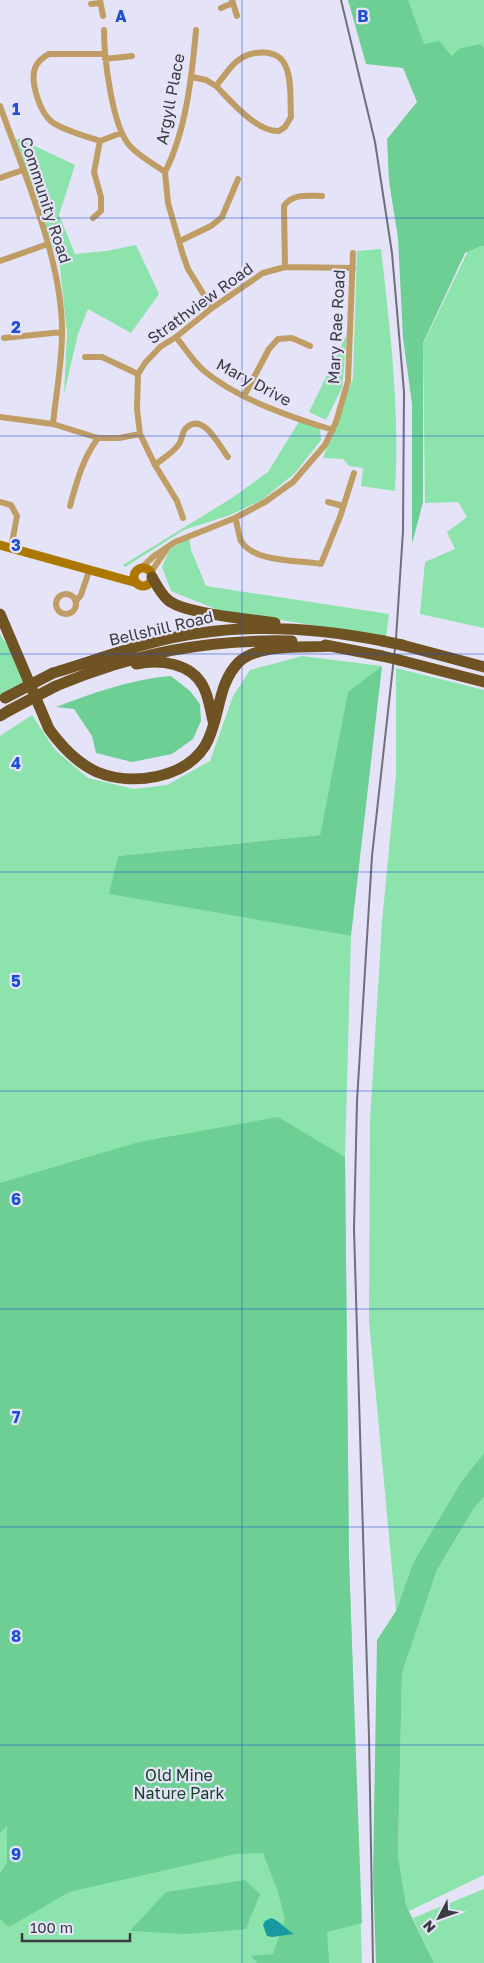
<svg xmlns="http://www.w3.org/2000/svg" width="484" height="1963" viewBox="0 0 484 1963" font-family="'Golos Text',sans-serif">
<rect width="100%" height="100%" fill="#e5e3f7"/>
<path fill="#8ce3ac" d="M 404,0 L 484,0 L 484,628 L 420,614 L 425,562 L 455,549 L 447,532 L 467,517 L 458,502 L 425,503 L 423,344 L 469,249 Z
M 20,139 L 75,165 L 59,215 L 75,254 L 106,251 L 136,245 L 159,294 L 131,333 L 88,309 L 78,334 L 64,394 L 67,333 L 60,268 L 15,140 Z
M 381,249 C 390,330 400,408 395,491 L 361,486 L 363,468 L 349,466 L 343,459 L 323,458 L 353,378 L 357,251 Z
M 347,334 L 342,388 L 326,420 L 309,412 Z
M 300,420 L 320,428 L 321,440 L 295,473 L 262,500 L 230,515 L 184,530 L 125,567 L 123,565 L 232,498 L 268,472 Z
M 189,538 L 191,550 L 206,586 L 389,614 L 386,637 L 218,610 L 171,591 L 162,567 L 170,549 Z
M 0,634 L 30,681 L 0,700 Z
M 302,656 L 382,666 L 348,693 L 320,835 L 118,856 L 110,894 L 351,936 L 345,1157 L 349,1559 L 362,1963 L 0,1963 L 0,736 L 32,715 L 55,750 L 88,778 L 134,789 L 167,785 L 210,761 L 233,696 L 250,670 Z
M 396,668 L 484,690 L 484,1453 L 461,1482 L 413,1563 L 396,1611 L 369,1321 L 370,1121 L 382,922 L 396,776 Z
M 484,1497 L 484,1875 L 409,1911 L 406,1905 L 398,1855 L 402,1673 L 437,1570 L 474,1508 Z
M 484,1889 L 484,1963 L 434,1963 L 413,1918 Z"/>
<path fill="#6dcf93" d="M 348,0 L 408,0 L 424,44 L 439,41 L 452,56 L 459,49 L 480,44 L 484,48 L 484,246 L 480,246 L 465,253 L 423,343 L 423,502 L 412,544 L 412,404 L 403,338 L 398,238 L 389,181 L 387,139 L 417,102 L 403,68 L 366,64 Z
M 382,666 L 351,936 L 109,894 L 118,856 L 320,835 L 348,692 Z
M 171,676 L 190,691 L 200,704 L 201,721 L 193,739 L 172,754 L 132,762 L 96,753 L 92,736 L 74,709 L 56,707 C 93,693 131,679 171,676 Z
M 278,1117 L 345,1157 L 349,1559 L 362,1923 L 327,1932 L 329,1963 L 257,1963 L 251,1956 L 273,1954 L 285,1919 L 278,1892 L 263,1853 L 236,1854 L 69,1892 L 9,1927 L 0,1919 L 0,1874 L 7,1862 L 7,1826 L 0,1833 L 0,1183 L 139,1142 Z
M 484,1453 L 484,1497 L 474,1508 L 437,1570 L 402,1673 L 398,1855 L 406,1905 L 434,1963 L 376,1963 L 373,1876 L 377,1640 L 396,1611 L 413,1563 L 461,1482 Z
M 245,1880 L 260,1894 L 246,1929 L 188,1934 L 130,1931 L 166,1892 Z"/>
<path fill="#179aa0" d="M 271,1918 C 280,1921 285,1929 294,1934 L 272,1937 L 267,1936 L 263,1925 L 265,1921 Z"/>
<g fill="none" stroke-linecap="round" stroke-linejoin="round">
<path stroke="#c09d65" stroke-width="6" d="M 100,0 L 103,16
M 232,0 L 237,16
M 91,4 L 100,3
M 221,8 L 233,3
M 104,30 C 104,57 112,127 130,146 C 140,157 154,164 165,172
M 104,54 L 49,54 C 43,57 38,61 35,68 C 30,82 40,113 52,122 C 65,131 85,136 100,141 L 121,133
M 105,59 L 132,56
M 192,77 L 206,80 L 216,86 C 223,78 228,69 236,62 C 250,50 278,47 286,67 C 292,81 290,101 291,117 L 285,127 L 279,131 C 256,132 231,101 216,86
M 0,106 C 24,173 63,262 62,333 C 62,363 56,394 53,424
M 165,172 L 168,203 L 183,255 L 188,269 L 212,308
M 165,172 C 186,131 192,76 196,30
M 0,178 L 23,170
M 93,218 L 101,211 L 101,197 L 94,172 L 100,141
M 180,241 L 211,226 L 222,217 L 238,179
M 0,261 L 48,244
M 285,267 L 284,206 C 293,193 308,196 322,196
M 176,337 C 185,348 193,361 203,370 C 237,399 290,417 333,430
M 4,338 L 62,332
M 85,357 L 102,357 L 138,374
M 244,396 L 269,349 L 278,339 L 292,338 L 310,346
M 0,417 L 53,424 L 98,438 L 119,438 L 140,434
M 155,465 C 162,459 174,452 179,444 C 182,440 182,433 185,429 C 203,410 219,446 228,457
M 0,502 L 11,505 L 17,516 L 11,548
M 328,502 L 343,506
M 70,506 C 77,481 82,460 98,438
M 183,518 L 177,501 L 155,465 L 140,434 L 137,409 L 138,374 L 145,363 L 160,347 L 176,337 L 212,308 L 263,273 L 285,267 L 353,268
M 235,518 C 238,525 238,534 241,541 C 254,563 299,560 321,564 L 340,517 L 354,473
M 140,569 L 154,556 L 175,542 L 235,518 L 265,502 L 293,482 L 325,445 L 336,422 L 348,381 L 353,253
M 151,572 L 166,550
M56 604a10 10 0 1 1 20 0a10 10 0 1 1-20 0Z
M 76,601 L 81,595 L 89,571"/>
<path stroke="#ac7800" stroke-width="9" d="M 0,545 L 137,583
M134 577a9 9 0 1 1 18 0a9 9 0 1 1-18 0Z"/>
<path stroke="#6f5322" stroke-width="11" d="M 152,577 C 157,586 161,594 168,600 C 184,614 252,619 275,623
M 0,614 L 49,729 C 62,747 77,763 97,772 C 131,786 184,779 205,746 C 221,719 216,685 239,662 C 259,643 304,648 331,646
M 325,645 L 382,656
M 402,645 L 484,667
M 399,660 L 484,682
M 136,664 C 160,659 191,663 203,686 C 209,697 210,709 213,721
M 53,673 C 100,659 151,639 200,633 C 261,624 323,629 383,641
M 56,686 C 135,653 207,639 292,641
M 0,716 L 10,710"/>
<path stroke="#706f7a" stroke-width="2" d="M 341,0 L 375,142 L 392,253 L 404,392 L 403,531 L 396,639 L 372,856 L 357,1101 L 354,1229 L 369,1737 L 373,1963"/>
<path stroke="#6f5322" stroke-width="11" d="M 383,641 L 402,645
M 382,656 L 399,660
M 5,698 L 53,673
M 10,710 L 56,686"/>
</g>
<path fill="none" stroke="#1d4ed8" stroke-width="1" stroke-opacity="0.55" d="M 242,0 L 242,1963M 0,218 L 484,218M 0,436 L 484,436M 0,654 L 484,654M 0,872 L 484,872M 0,1091 L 484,1091M 0,1309 L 484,1309M 0,1527 L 484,1527M 0,1745 L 484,1745"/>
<g text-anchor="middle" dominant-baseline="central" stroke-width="4.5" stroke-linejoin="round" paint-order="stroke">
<g font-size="16" fill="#3b3a42" stroke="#e5e3f7">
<text transform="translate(170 99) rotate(-79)">Argyll Place</text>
<text transform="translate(46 200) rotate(72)">Community Road</text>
<text transform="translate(200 303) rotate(-36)">Strathview Road</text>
<text transform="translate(336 327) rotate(-87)">Mary Rae Road</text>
<text transform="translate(254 382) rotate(28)">Mary Drive</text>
<text transform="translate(161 628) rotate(-13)">Bellshill Road</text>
</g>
<g font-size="16" fill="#18422a" stroke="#e5e3f7">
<text x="179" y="1775">Old Mine<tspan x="179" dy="18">Nature Park</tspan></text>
</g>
</g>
<g font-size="16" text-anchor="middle" font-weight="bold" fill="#1d4ed8" stroke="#e5e3f7" stroke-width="4.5" stroke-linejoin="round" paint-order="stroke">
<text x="121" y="22">A</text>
<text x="363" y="22">B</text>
<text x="16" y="115">1</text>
<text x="16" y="333">2</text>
<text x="16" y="551">3</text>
<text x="16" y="769">4</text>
<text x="16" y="987">5</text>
<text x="16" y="1205">6</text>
<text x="16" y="1423">7</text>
<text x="16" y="1642">8</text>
<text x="16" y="1860">9</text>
</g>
<g transform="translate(439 1918) rotate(229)" stroke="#e5e3f7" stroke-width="4" paint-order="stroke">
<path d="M0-4L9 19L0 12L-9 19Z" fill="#3b3a42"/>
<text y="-8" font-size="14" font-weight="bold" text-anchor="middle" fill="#3b3a42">N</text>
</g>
<path d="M22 1933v8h108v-8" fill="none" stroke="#3b3a42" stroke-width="2.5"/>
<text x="30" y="1933" font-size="15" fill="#3b3a42" stroke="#e5e3f7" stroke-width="4" paint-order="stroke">100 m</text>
</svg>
